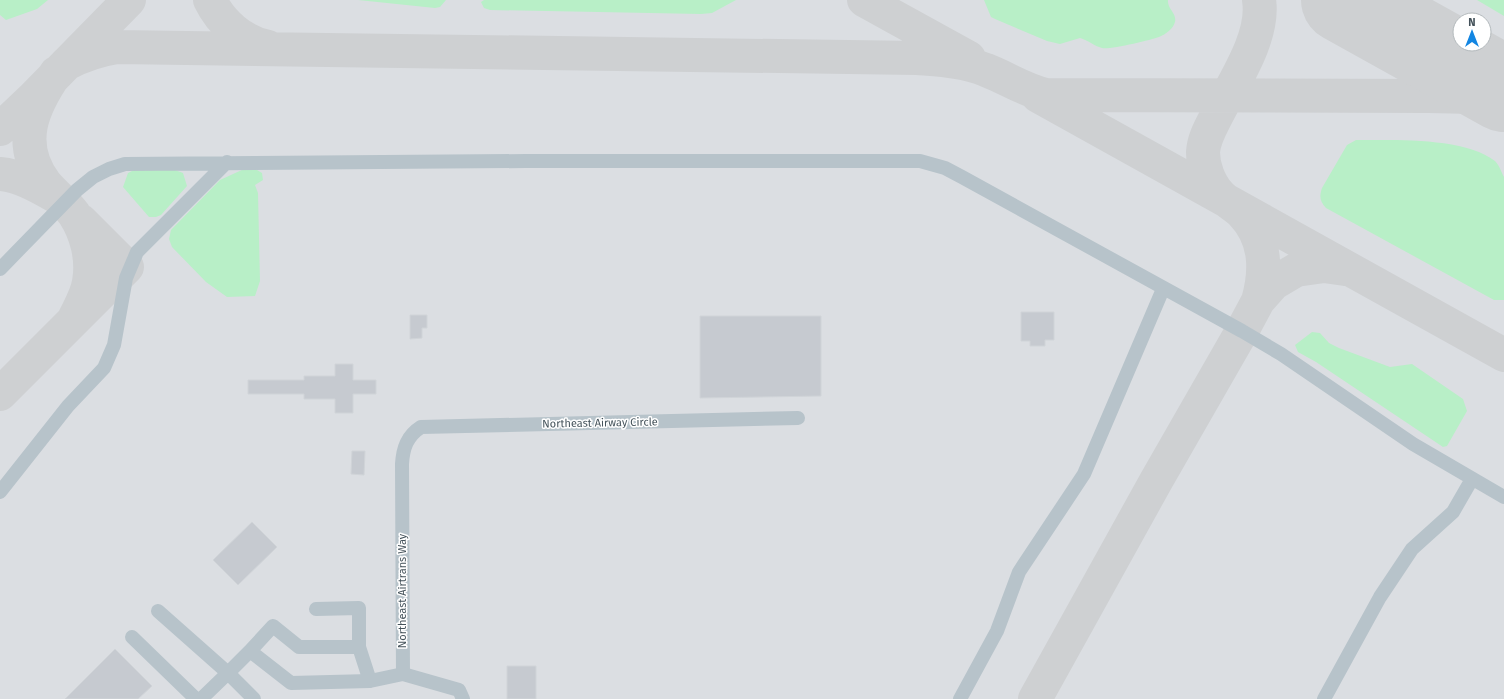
<svg xmlns="http://www.w3.org/2000/svg" width="1504" height="699" viewBox="0 0 1504 699" font-family="'Fira Sans',sans-serif">
<rect width="100%" height="100%" fill="#efeced"/>
<path fill="#dbdee2" fill-rule="evenodd" d="M 0,0 L 1504,0 L 1504,699 L 0,699 ZM 1460,20 L 1484,20 L 1484,44 L 1460,44 Z"/>
<path fill="#b8efc7" d="M 0,0 L 48,0 L 37,9 L 6,20 L 0,15 Z
M 358,0 L 446,0 L 440,7 L 435,8 Z
M 484,0 L 736,0 L 712,13 L 701,14 L 490,10 L 484,8 L 481,2 Z
M 984,0 L 1168,0 C 1167,9 1177,13 1175,22 C 1173,29 1166,34 1159,37 C 1151,40 1109,50 1102,48 C 1094,46 1088,40 1080,38 L 1060,44 L 1047,41 L 995,19 L 991,17 Z
M 1477,0 L 1504,0 L 1504,16 Z
M 1356,140 C 1394,140 1465,137 1495,161 C 1500,166 1501,172 1504,177 L 1504,300 L 1494,300 L 1326,208 C 1320,201 1319,197 1322,188 L 1347,145 Z
M 244,169 L 257,170 L 262,173 L 263,180 L 255,185 L 258,193 L 260,281 L 255,296 L 227,297 L 206,282 L 172,247 L 169,239 L 171,230 L 220,180 Z
M 134,170 L 175,170 L 183,173 L 187,186 L 161,215 L 156,217 L 149,217 L 123,187 L 128,173 Z
M 1312,332 L 1320,333 L 1329,343 L 1339,348 L 1390,367 L 1412,364 L 1463,399 L 1467,411 L 1447,446 L 1443,447 L 1316,362 L 1298,352 L 1295,345 Z"/>
<g fill="none" stroke-linecap="round" stroke-linejoin="round">
<path stroke="#ced0d2" stroke-width="34" d="M 210,0 C 221,23 243,42 268,47
M 864,0 L 969,58
M 1357,0 L 1403,33
M 66,64 C 83,55 98,50 117,47 L 917,58 C 940,60 964,61 986,70 C 1007,78 1024,90 1046,95 L 1428,96 L 1474,97 L 1504,102
M 56,73 C 32,108 16,144 45,183 C 54,194 66,203 74,214 C 87,234 93,259 89,282 C 87,296 79,308 73,321
M 1038,96 L 1504,355
M 0,129 L 33,98 L 129,0
M 0,174 C 21,176 39,187 57,197
M 1258,301 C 1267,269 1266,238 1242,213 C 1235,206 1225,201 1219,194 C 1209,183 1203,166 1203,152 C 1204,138 1211,127 1217,115 C 1233,83 1265,37 1259,0
M 0,394 L 127,267 L 81,221
M 1035,699 L 1156,481 L 1242,331 L 1258,301 L 1274,283 L 1296,270 L 1324,266 L 1345,269"/>
<path stroke="#ced0d2" stroke-width="86" d="M 1344,0 L 1504,89"/>
</g>
<path fill="#c6cad0" stroke="#d0d4d8" d="M 1021,312 L 1054,312 L 1054,340 L 1045,340 L 1045,346 L 1030,346 L 1030,341 L 1021,341 Z
M 410,315 L 427,315 L 427,328 L 422,328 L 422,338 L 410,339 Z
M 700,316 L 821,316 L 821,396 L 700,398 Z
M 335,364 L 353,364 L 353,380 L 376,380 L 376,394 L 353,394 L 353,413 L 335,413 L 335,399 L 304,399 L 304,394 L 248,394 L 248,380 L 304,380 L 304,376 L 335,376 Z
M 352,451 L 365,451 L 364,475 L 351,474 Z
M 252,522 L 277,547 L 238,585 L 213,560 Z
M 115,649 L 152,686 L 138,699 L 65,699 Z
M 507,666 L 536,666 L 536,699 L 507,699 Z"/>
<g fill="none" stroke-linecap="round" stroke-linejoin="round">
<path stroke="#b7c3ca" stroke-width="14" d="M 0,269 L 77,190 L 93,177 L 109,169 L 125,164 L 526,161 L 920,161 L 945,168 L 962,177 L 1242,331 L 1281,354 L 1413,444 L 1504,497
M 0,492 L 68,406 L 104,368 L 114,345 L 126,278 L 137,252 L 227,162
M 316,609 L 359,608 L 359,647
M 158,611 L 228,673 L 201,699
M 132,637 L 196,699
M 250,651 L 228,673 L 254,699
M 370,681 L 359,647 L 299,647 L 273,626 L 250,651 L 291,683 L 370,681 L 403,674
M 463,699 L 459,690 L 403,674 L 402,464 C 403,448 407,436 421,427 L 798,418
M 960,699 L 997,631 L 1019,572 L 1084,474 L 1163,289
M 1324,699 L 1380,597 L 1412,549 L 1453,512 L 1472,479"/>
</g>
<g text-anchor="middle" dominant-baseline="central" stroke-width="3" stroke-linejoin="round" paint-order="stroke">
<g font-size="11" fill="#44525a" stroke="#fff">
<text transform="translate(600 423) rotate(-1)">Northeast Airway Circle</text>
<text transform="translate(402 591) rotate(-90)">Northeast Airtrans Way</text>
</g>
</g>
<g transform="translate(1472 32)"><circle r="19" fill="#ffffff" stroke="#b4babd"/>
<path d="M0-3L7 15L0 10L-7 15Z" fill="#1386e2"/>
<text y="-6" font-size="11" font-weight="bold" text-anchor="middle" fill="#44525a">N</text>
</g>
</svg>
